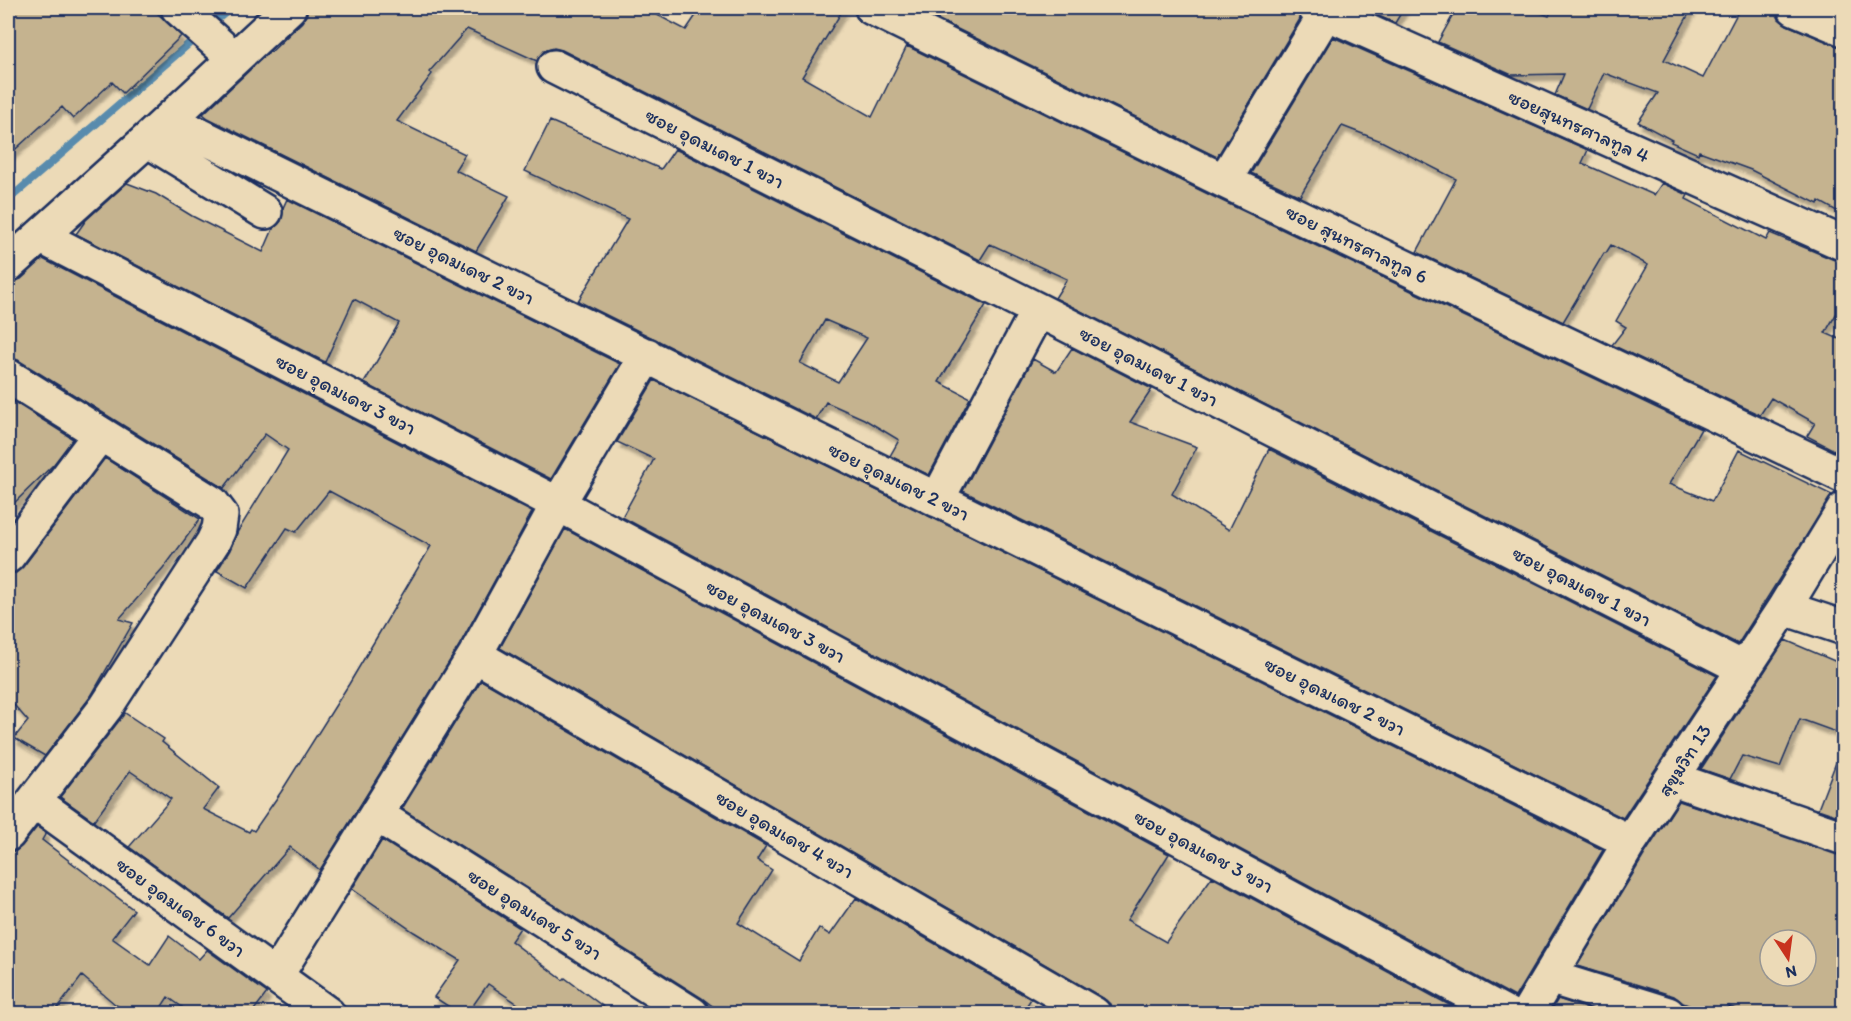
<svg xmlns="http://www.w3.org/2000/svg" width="1851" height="1021" viewBox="0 0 1851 1021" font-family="Itim,'Playpen Sans Thai',sans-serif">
<defs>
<filter id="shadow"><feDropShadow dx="3.5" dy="6" stdDeviation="1.5" flood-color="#0004"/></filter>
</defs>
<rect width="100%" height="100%" fill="#ecdab7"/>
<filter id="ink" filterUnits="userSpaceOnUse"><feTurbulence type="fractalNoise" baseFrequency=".0167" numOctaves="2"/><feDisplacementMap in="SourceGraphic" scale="12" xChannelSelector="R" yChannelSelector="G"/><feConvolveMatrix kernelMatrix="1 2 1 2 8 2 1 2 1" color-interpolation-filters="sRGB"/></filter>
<g filter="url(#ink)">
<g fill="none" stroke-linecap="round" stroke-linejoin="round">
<path stroke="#588bad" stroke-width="8" d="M 208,27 L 231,8
M 8,200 L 199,35"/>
</g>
<path fill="#c5b38f" stroke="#1b2f5e" stroke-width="1.5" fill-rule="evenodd" filter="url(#shadow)" d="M 8,8 L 152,8 L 181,36 L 123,93 L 112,82 L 73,119 L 62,107 L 8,156 Z
M 307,8 L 644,8 L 686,30 L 701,8 L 844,8 L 802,77 L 872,117 L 907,46 L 1216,198 L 1701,429 L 1669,484 L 1712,501 L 1739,450 L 1832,495 L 1738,644 L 1055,298 L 1067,279 L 990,244 L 980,260 L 562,50 L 554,48 L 544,51 L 537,61 L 467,29 L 429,72 L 432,74 L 397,121 L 465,154 L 455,170 L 509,196 L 476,251 L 208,118 L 203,114 L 270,51 L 271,52 L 302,22 L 307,14 Z
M 925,8 L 1297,8 L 1300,19 L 1217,157 L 923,12 Z
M 1360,8 L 1404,8 L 1395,23 Z
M 1457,8 L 1529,8 L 1549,16 L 1553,8 L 1692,8 L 1664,60 L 1703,78 L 1740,8 L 1776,8 L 1779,19 L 1787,25 L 1837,46 L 1844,47 L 1844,215 L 1819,201 L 1818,204 L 1751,170 L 1699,151 L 1698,154 L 1671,142 L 1672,140 L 1638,122 L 1658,93 L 1604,73 L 1587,109 L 1555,95 L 1564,74 L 1512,75 L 1438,42 Z
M 1333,37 L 1588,150 L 1582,163 L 1654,195 L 1662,183 L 1688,195 L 1686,199 L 1766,240 L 1770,233 L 1844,264 L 1844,301 L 1825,333 L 1844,341 L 1844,455 L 1807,436 L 1815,423 L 1771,398 L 1760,415 L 1612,345 L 1626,327 L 1616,321 L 1648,265 L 1611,245 L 1606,253 L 1604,253 L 1563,322 L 1417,252 L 1456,179 L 1381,141 L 1342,126 L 1300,196 L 1251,173 Z
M 550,121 L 661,169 L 675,149 L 986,305 L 939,382 L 970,398 L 929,475 L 890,456 L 899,440 L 864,419 L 826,402 L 816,419 L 578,301 L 628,219 L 525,171 ZM 825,320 L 867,338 L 838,382 L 800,363 Z
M 127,183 L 156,194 L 192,216 L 263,252 L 273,229 L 281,221 L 283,208 L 287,199 L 620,364 L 551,479 L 364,383 L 399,323 L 354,299 L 325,362 L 76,234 L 86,220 Z
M 43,259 L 532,512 L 459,646 L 320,870 L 290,847 L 228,918 L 129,847 L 171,799 L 130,771 L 94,821 L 60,797 L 125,713 L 164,739 L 162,742 L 219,788 L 203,809 L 249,832 L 251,829 L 254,831 L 281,792 L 349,684 L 431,546 L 329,491 L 296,532 L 287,528 L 247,588 L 217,571 L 230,550 L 238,531 L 288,450 L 265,434 L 224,488 L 18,360 L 8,357 L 8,283 L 21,279 Z
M 1072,348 L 1152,389 L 1130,422 L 1197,447 L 1172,494 L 1229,530 L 1269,449 L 1717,676 L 1623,818 L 963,491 L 1033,359 L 1056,372 Z
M 654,380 L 1603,850 L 1515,997 L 622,517 L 654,459 L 617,442 Z
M 8,398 L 73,439 L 54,464 L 8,509 Z
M 105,458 L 200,519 L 163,569 L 119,619 L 133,623 L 91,696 L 45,756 L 14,738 L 28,721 L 8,698 L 8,574 L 16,573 L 23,567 Z
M 565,529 L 1169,854 L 1127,920 L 1166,942 L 1212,877 L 1466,1014 L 1118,1014 L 1112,1010 L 1110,1004 L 1103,998 L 500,648 Z
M 1785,640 L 1844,665 L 1844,735 L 1800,719 L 1780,767 L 1742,756 L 1730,779 L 1701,769 Z
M 481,680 L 766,846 L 757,860 L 772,870 L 738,923 L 799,961 L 819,928 L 830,935 L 856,898 L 1031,999 L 1021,1014 L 723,1014 L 702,998 L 402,809 Z
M 1842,747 L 1844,748 L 1844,818 L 1818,809 Z
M 1679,801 L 1844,856 L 1844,1014 L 1746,1014 L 1729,1006 L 1727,1014 L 1711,1014 L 1683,1003 L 1674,996 L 1577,966 L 1646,852 ZM 1770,940 L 1806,940 L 1806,976 L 1770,976 Z
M 37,827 L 46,833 L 42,840 L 134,910 L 112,938 L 150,965 L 169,936 L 199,959 L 207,950 L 267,993 L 251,1014 L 219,1014 L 208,1005 L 201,1014 L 192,1014 L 168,997 L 157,1014 L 130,1014 L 116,1005 L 82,976 L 53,1014 L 8,1014 L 8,852 L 16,851 L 22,846 Z
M 382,840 L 520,928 L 511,941 L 563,980 L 565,978 L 613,1014 L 533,1014 L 488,984 L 467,1014 L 460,1014 L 434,997 L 460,960 L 414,932 L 352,889 Z
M 1558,999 L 1588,1009 L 1585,1014 L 1549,1014 Z"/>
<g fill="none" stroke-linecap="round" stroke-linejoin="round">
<g stroke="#1b2f5e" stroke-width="38">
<path id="minor" d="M 178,8 L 234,58
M 872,8 L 1224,181 L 1844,476
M 1315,8 L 1844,244
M 1794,8 L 1844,29
M 554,67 L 1038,310 L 1743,668
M 169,120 L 1630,842
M 147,140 L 265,212
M 1224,181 L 1329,8
M 40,236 L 558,504 L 1507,1014
M 8,265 L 147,140 L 289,8
M 8,376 L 212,503 L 221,515 L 219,529 L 213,542 L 106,707 L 8,834
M 937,500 L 1038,310
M 8,556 L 100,434
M 1784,608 L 1844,628
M 475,655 L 1094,1014
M 1673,779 L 1844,838
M 34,801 L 328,1014
M 377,815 L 692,1014
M 276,976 L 475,655 L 558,504 L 647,355
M 1549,977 L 1668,1014
M 1527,1014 L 1630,842 L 1784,608 L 1844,509"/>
</g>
<use href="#minor" stroke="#ecdab7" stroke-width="33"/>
</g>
</g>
<g text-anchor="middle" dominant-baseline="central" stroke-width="4.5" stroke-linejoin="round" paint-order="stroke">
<g font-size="20" fill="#1b2f5e" stroke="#ecdab7">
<text transform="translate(1579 126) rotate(24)">ซอยสุนทรศาลทูล 4</text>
<text transform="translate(715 148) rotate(27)">ซอย อุดมเดช 1 ขวา</text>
<text transform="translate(1357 244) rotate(26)">ซอย สุนทรศาลทูล 6</text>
<text transform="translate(464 265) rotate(26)">ซอย อุดมเดช 2 ขวา</text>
<text transform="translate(1149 366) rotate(27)">ซอย อุดมเดช 1 ขวา</text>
<text transform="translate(346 394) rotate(27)">ซอย อุดมเดช 3 ขวา</text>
<text transform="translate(899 481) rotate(26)">ซอย อุดมเดช 2 ขวา</text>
<text transform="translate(1582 586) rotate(27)">ซอย อุดมเดช 1 ขวา</text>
<text transform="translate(776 621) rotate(28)">ซอย อุดมเดช 3 ขวา</text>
<text transform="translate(1335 696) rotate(26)">ซอย อุดมเดช 2 ขวา</text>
<text transform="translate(1684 760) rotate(-57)">สุขุมวิท 13</text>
<text transform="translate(785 834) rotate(30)">ซอย อุดมเดช 4 ขวา</text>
<text transform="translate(1204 851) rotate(28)">ซอย อุดมเดช 3 ขวา</text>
<text transform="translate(181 907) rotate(36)">ซอย อุดมเดช 6 ขวา</text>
<text transform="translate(535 914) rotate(32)">ซอย อุดมเดช 5 ขวา</text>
</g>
</g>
<rect width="1851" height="1021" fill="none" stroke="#ecdab7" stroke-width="30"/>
<rect x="15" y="15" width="1821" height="991" fill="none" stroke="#1b2f5e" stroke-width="2" filter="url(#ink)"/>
<g transform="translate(1788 958) rotate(167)"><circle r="28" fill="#ecdab7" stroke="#989693" stroke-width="1.5"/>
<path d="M0-4.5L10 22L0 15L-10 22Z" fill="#c8321e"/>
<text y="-9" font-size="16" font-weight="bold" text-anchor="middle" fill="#1b2f5e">N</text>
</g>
</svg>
